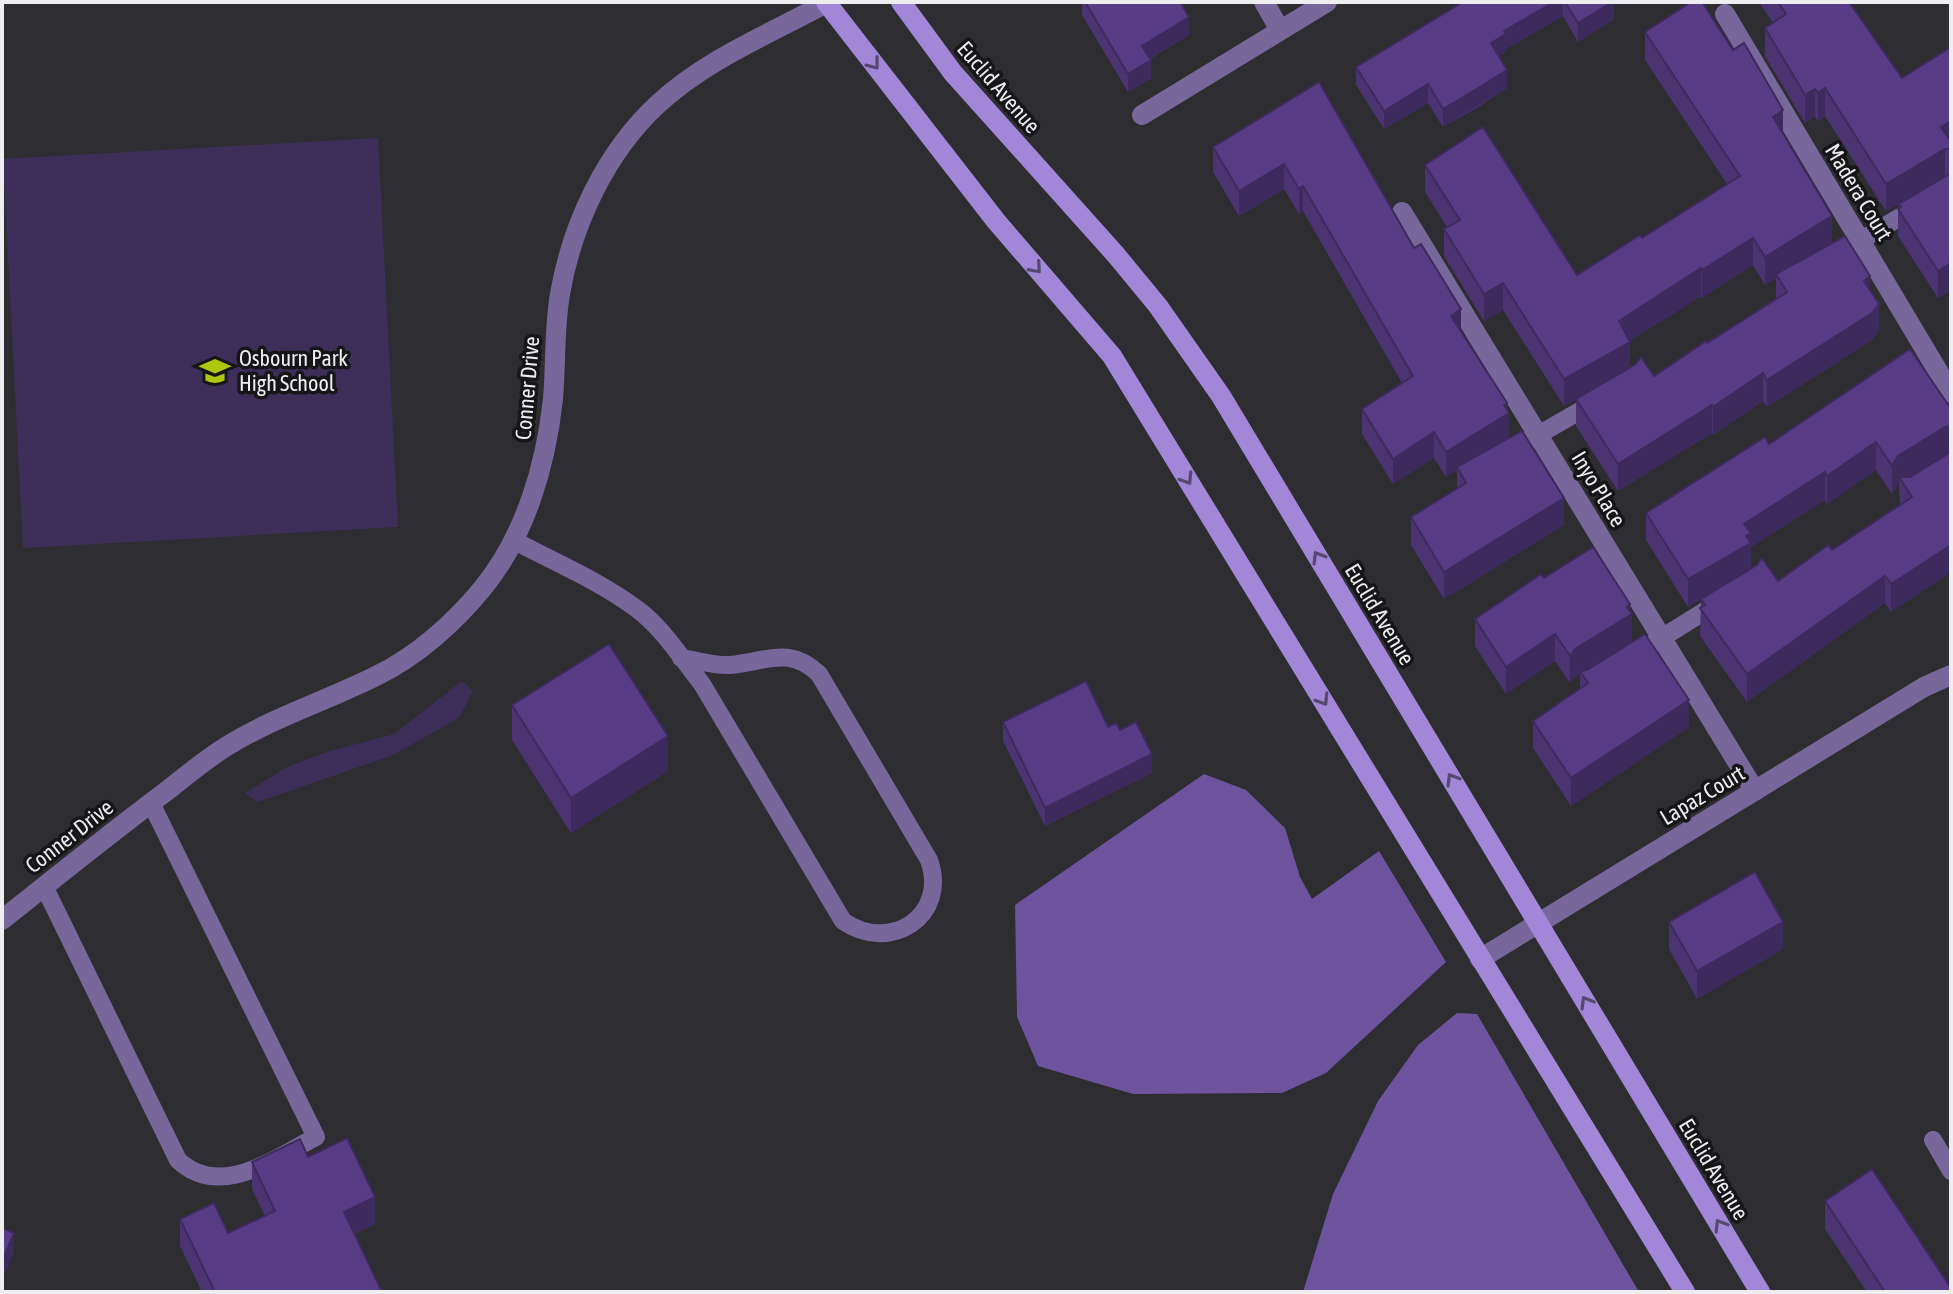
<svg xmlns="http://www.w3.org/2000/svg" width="1953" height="1294" viewBox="0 0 1953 1294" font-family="'Asap Condensed',sans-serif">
<rect width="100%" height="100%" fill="#2e2d31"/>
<path fill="#3e2f5a" d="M 378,138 L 398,527 L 23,548 L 3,159 Z
M 462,681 L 473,691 L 459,718 L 393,755 L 258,802 L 245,793 L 287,767 L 330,751 L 394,734 Z"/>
<path fill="#6e539f" d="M 1204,774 L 1246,790 L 1285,828 L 1300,877 L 1312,899 L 1379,851 L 1446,962 L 1326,1073 L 1282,1093 L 1133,1094 L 1038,1066 L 1017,1017 L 1015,905 Z
M 1457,1013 L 1477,1014 L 1639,1292 L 1303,1292 L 1333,1194 L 1378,1101 L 1418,1045 Z"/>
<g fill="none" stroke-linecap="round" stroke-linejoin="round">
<path stroke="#78679b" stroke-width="18" d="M 1829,259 L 1951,187
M 1526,442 L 1597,401
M 513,540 C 554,562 600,581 637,609 C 663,628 682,659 702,684 L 843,921 C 890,954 949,916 929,860 L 819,674 C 788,645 766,662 730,665 C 714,666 696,660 681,658
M 1631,657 L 1721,601
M 44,886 L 178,1160 C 220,1200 275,1158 316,1137 L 151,803
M 1933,1140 L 1951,1171"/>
<path stroke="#78679b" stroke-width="20" d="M 1264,2 L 1280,30
M 1725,14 L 1951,393
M 1142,115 L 1327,2
M 1402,212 L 1755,791
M 2,920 C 57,876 112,832 168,790 C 187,775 206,759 227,746 C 274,717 326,701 376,676 C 416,657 454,623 482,589 C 525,537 546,465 553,399 C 556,364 554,329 560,294 C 572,224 606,152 658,104 C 708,58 770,34 828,2
M 1480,959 L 1924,687 L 1951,675"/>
<path stroke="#a287d9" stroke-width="20" d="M 826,2 L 996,221 L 1112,356 L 1685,1292
M 901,2 L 953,73 L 1116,255 L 1158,306 L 1221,396 L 1760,1292"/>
</g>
<path fill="#4c3473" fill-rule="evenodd" d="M 1082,2 L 1180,2 L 1189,35 L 1150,59 L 1151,78 L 1128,92 L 1082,15 Z
M 1463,2 L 1614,2 L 1614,19 L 1578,42 L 1563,16 L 1506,49 L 1506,52 L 1499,56 L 1507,88 L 1475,109 L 1443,127 L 1428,103 L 1384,129 L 1356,85 L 1356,67 Z
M 1759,2 L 1849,2 L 1902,78 L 1951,47 L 1951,290 L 1938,298 L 1898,236 L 1898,209 L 1899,204 L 1946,177 L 1886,211 L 1825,116 L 1818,121 L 1815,116 L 1805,123 L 1765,56 L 1765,28 L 1773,23 Z
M 1645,32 L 1783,135 L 1832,243 L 1870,291 L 1879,331 L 1872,340 L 1767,407 L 1763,401 L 1713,435 L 1712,433 L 1618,491 L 1576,426 L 1576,399 L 1564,406 L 1503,310 L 1484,321 L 1444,256 L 1444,229 L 1447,227 L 1425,192 L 1425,165 L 1577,275 L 1642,238 L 1727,184 L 1645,60 ZM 1753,265 L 1765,285 L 1776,278 L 1776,299 L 1654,376 L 1630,367 L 1630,341 L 1701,296 L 1702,298 Z
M 1319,82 L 1461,333 L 1507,408 L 1509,438 L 1564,525 L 1444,599 L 1411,545 L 1411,517 L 1457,489 L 1457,470 L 1446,477 L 1434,458 L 1393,484 L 1362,434 L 1362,409 L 1402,383 L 1303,211 L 1299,214 L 1284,189 L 1239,216 L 1213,172 L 1213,147 Z
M 1951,409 L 1951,572 L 1891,612 L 1885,603 L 1747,702 L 1700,636 L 1701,599 L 1708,595 L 1688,607 L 1646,540 L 1646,513 L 1769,444 ZM 1947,454 L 1910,477 L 1909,477 L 1945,455 ZM 1876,470 L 1892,494 L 1899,483 L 1900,506 L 1832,550 L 1778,581 L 1751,568 L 1751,547 L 1825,500 L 1827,504 Z
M 1544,578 L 1630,612 L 1632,642 L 1585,670 L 1689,727 L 1571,806 L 1533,748 L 1533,721 L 1580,689 L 1580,673 L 1575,677 L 1570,683 L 1555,661 L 1506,694 L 1475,646 L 1475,619 Z
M 512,705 L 668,771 L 571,833 L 512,740 Z
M 1003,722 L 1108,727 L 1120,730 L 1152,773 L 1045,826 L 1003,741 Z
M 1669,922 L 1783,949 L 1697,999 L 1669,949 Z
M 308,1157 L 375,1224 L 355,1234 L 382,1292 L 202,1292 L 180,1246 L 180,1219 L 228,1233 L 265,1216 L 252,1189 L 252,1162 Z
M 1825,1201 L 1951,1292 L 1867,1292 L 1825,1229 Z"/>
<path fill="#3e2b5e" d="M 1554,2 L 1563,2 L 1563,16 L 1506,49 L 1506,52 L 1491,61 L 1491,43 L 1504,31 Z
M 1612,2 L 1614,2 L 1614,19 L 1578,42 L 1578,23 Z
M 1189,17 L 1189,35 L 1142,63 L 1142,46 Z
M 1151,60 L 1151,78 L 1128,92 L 1128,74 Z
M 1507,70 L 1507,88 L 1443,127 L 1443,109 Z
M 1428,84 L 1428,103 L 1384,129 L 1384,111 Z
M 1825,88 L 1825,116 L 1818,121 L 1818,93 Z
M 1815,89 L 1815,116 L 1805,123 L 1805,95 Z
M 1783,110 L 1783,137 L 1773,117 Z
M 1951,121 L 1951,148 L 1945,149 L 1945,177 L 1886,211 L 1886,184 L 1941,127 Z
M 1284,164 L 1284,189 L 1239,216 L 1239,191 Z
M 1303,186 L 1303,211 L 1299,214 L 1299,189 Z
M 1832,216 L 1832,243 L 1776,274 L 1776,278 L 1765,285 L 1765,257 Z
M 1753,238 L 1753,265 L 1702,298 L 1702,270 Z
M 1951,263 L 1951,290 L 1938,298 L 1938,271 Z
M 1701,268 L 1701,296 L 1622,346 L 1630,342 L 1630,369 L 1564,406 L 1564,379 L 1619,321 Z
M 1870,276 L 1870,304 L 1864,281 Z
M 1503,283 L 1503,310 L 1484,321 L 1484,294 Z
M 1879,304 L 1879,331 L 1872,340 L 1767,407 L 1767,380 Z
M 1461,309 L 1461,334 L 1451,316 Z
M 1763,373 L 1763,401 L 1713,435 L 1713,407 Z
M 1507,403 L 1507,414 L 1509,413 L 1509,438 L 1457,467 L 1457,470 L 1446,477 L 1446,452 Z
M 1712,405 L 1712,433 L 1618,491 L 1618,464 Z
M 1951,426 L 1951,453 L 1945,455 L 1902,481 L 1899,477 L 1899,483 L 1892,494 L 1892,466 L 1898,456 L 1945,427 Z
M 1434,432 L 1434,458 L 1393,484 L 1393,459 Z
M 1876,442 L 1876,470 L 1827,504 L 1827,476 Z
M 1825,472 L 1825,500 L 1751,547 L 1751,570 L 1688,607 L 1688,579 L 1744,524 Z
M 1564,498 L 1564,525 L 1444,599 L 1444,572 Z
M 1951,545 L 1951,572 L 1891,612 L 1891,584 Z
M 1885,576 L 1885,603 L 1747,702 L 1747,674 Z
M 1630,604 L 1630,615 L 1632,614 L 1632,642 L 1575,677 L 1570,683 L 1570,656 L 1575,649 Z
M 1555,634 L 1555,661 L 1506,694 L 1506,667 Z
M 1689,700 L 1689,727 L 1571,806 L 1571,778 Z
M 668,736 L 668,771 L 571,833 L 571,798 Z
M 1152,754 L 1152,773 L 1045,826 L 1045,808 Z
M 1783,922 L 1783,949 L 1697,999 L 1697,971 Z
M 375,1197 L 375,1224 L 344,1239 L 344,1212 Z
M 14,1233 L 14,1252 L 2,1280 L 2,1261 Z"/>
<path fill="#583d86" stroke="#3e2b5e" stroke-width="2" d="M 1085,2 L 1180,2 L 1189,17 L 1142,46 L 1151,60 L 1128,74 Z
M 1463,2 L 1554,2 L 1504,31 L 1506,34 L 1491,43 L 1507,70 L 1475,90 L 1443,109 L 1428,84 L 1384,111 L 1356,67 Z
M 1565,2 L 1612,2 L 1578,23 Z
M 1691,2 L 1702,2 L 1733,50 L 1744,43 L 1783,110 L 1773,117 L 1832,216 L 1765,257 L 1753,238 L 1702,270 L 1701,268 L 1619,321 L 1630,342 L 1564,379 L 1503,283 L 1484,294 L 1444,229 L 1460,220 L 1425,165 L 1483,127 L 1577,275 L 1640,235 L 1642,238 L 1740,176 L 1645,32 Z
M 1778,2 L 1849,2 L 1902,78 L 1951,47 L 1951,121 L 1941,127 L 1951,142 L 1951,149 L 1945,149 L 1886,184 L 1825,88 L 1818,93 L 1815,89 L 1805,95 L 1765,28 L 1786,14 Z
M 1319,82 L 1414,248 L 1421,244 L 1461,309 L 1451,316 L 1507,403 L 1504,405 L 1509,413 L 1446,452 L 1434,432 L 1393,459 L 1362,409 L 1413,376 L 1303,186 L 1299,189 L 1284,164 L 1239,191 L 1213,147 Z
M 1951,173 L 1951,263 L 1938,271 L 1898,209 L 1901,207 L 1899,204 Z
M 1845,236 L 1870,276 L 1864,281 L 1879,304 L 1872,313 L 1767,380 L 1763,373 L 1713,407 L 1712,405 L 1618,464 L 1576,399 L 1636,364 L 1641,357 L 1654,376 L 1706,341 L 1707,343 L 1787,292 L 1776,274 Z
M 1910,349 L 1951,409 L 1951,426 L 1945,427 L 1898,456 L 1892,466 L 1876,442 L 1827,476 L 1825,472 L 1744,524 L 1751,533 L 1746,536 L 1751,543 L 1688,579 L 1646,513 L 1765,437 L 1769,444 Z
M 1522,431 L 1564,498 L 1444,572 L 1411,517 L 1466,483 L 1457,467 Z
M 1951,452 L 1951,545 L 1891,584 L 1885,576 L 1747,674 L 1700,608 L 1705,605 L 1701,599 L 1757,565 L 1762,558 L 1778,581 L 1828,545 L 1832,550 L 1912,497 L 1899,477 L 1910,477 Z
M 1593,547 L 1630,604 L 1627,607 L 1632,614 L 1575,649 L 1570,656 L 1555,634 L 1506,667 L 1475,619 L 1541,574 L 1544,578 Z
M 1645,634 L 1689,700 L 1571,778 L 1533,721 L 1588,683 L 1580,671 L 1587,670 Z
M 609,644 L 668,736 L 571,798 L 512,705 Z
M 1086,681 L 1108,727 L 1116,723 L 1120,730 L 1136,722 L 1152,754 L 1045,808 L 1003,722 Z
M 1755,872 L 1783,922 L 1697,971 L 1669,922 Z
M 347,1138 L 375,1197 L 344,1212 L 382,1292 L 215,1292 L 180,1219 L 214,1203 L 228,1233 L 275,1211 L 252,1162 L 300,1139 L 308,1157 Z
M 1872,1169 L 1951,1288 L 1951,1292 L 1885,1292 L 1825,1201 Z
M 2,1228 L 14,1233 L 2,1261 Z"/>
<defs><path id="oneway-chevron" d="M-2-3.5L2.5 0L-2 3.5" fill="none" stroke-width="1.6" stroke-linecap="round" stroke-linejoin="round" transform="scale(2)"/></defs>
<g stroke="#55496f">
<use href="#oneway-chevron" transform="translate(874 64) rotate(52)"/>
<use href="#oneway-chevron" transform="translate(1036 268) rotate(49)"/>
<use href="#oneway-chevron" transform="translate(1187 479) rotate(58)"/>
<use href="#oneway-chevron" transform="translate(1318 557) rotate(-121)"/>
<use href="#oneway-chevron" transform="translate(1323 700) rotate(58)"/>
<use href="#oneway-chevron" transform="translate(1452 779) rotate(-121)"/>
<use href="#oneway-chevron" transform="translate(1586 1002) rotate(-121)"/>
<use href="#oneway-chevron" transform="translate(1720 1225) rotate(-121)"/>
</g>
<defs>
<g id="school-bare" transform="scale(2.4)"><path d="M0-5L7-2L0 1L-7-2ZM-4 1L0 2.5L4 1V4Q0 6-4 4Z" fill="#adc60e" stroke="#161618" stroke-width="2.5" paint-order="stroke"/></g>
</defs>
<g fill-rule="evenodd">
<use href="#school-bare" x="215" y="371"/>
</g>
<g text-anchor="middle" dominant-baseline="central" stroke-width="7" stroke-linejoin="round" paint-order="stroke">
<g font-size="22" fill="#eeeef1" stroke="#161618">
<text transform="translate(999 87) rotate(49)">Euclid Avenue</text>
<text transform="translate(1859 192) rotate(59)">Madera Court</text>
<text transform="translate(527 388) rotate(-85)">Conner Drive</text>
<text transform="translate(1599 489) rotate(59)">Inyo Place</text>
<text transform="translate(1380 614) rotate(59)">Euclid Avenue</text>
<text transform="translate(1702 795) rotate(-31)">Lapaz Court</text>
<text transform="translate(69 836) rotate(-38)">Conner Drive</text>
<text transform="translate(1714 1169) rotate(59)">Euclid Avenue</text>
</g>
<g font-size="22" fill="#eeeef1" stroke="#161618" text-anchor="start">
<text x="239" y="358">Osbourn Park<tspan x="239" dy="25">High School</tspan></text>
</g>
</g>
<rect width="1953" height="1294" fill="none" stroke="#eeeef1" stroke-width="8"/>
</svg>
